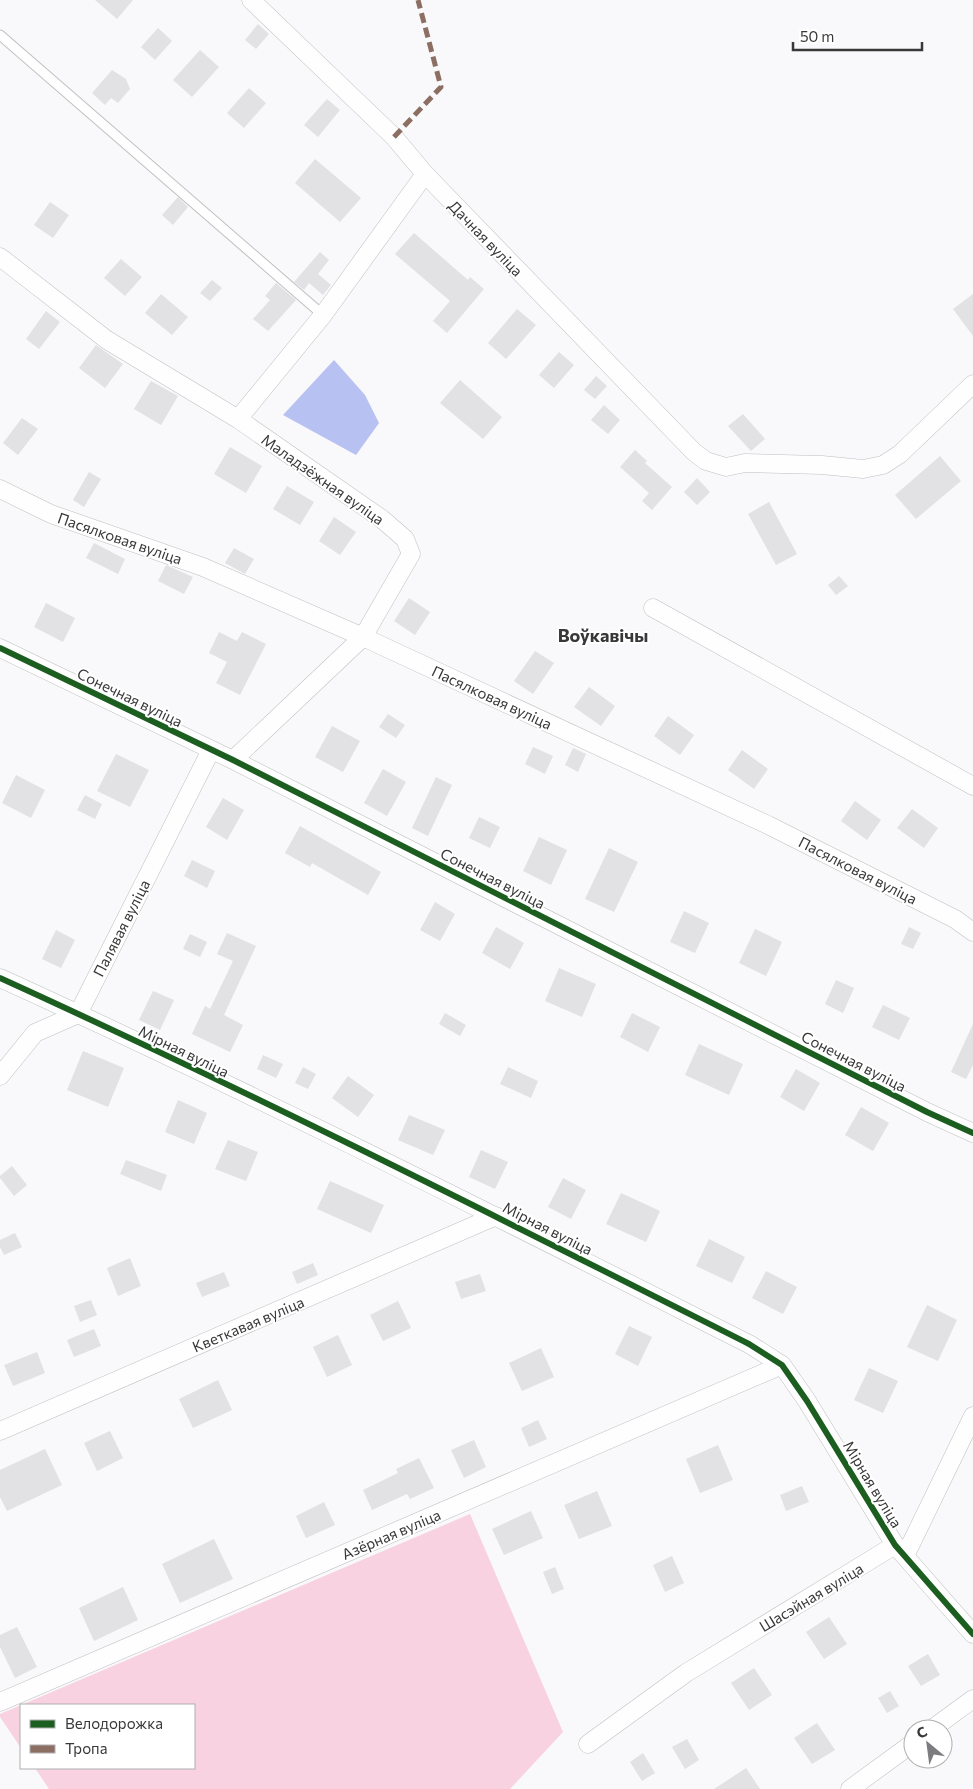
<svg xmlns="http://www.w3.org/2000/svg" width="973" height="1789" viewBox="0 0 973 1789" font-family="Commissioner,sans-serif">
<rect width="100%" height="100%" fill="#f9f8fa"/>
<path fill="#f8d2e1" d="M 470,1514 L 563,1732 L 510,1789 L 49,1789 L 35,1768 L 194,1768 L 194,1705 L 21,1705 L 21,1748 L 0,1717 L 0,1714 Z"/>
<path fill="#b7c1f2" d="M 334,360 L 365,395 L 379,423 L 356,455 L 283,415 Z"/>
<path fill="#e2e1e3" d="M 95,0 L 133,0 L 117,19 Z
M 258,24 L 269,34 L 256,49 L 245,40 Z
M 158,28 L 172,41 L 155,60 L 141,47 Z
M 200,50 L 219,67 L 192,97 L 173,80 Z
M 112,70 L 126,79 L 130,89 L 118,103 L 111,98 L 105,105 L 92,93 Z
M 249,88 L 266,103 L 244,128 L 227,113 Z
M 327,99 L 340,110 L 318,137 L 304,125 Z
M 315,159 L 361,198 L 340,222 L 295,183 Z
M 178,197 L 188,207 L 173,225 L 162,215 Z
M 50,202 L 69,215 L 53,238 L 34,225 Z
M 414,233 L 468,280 L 470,277 L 484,289 L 447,333 L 433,321 L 450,301 L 395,254 Z
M 320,252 L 329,260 L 318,274 L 331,285 L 323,295 L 309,283 L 304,290 L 294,282 Z
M 121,259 L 142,277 L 125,296 L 104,278 Z
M 212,280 L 222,288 L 210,301 L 200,293 Z
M 276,283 L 296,300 L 268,331 L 253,319 L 270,300 L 265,296 Z
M 161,294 L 188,317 L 172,335 L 145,313 Z
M 973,294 L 973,336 L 953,309 Z
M 517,309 L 536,325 L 506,359 L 488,343 Z
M 46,311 L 60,322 L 39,349 L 26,339 Z
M 96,345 L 123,364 L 105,388 L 79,368 Z
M 559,352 L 574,365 L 554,388 L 539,375 Z
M 596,376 L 607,386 L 595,399 L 584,390 Z
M 460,380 L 502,417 L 483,439 L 440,403 Z
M 151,381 L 178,396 L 161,425 L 134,409 Z
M 604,405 L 620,420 L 608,434 L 591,420 Z
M 743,414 L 765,439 L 751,451 L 728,426 Z
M 22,418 L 38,429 L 18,455 L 3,443 Z
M 230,447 L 262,466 L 246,493 L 214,474 Z
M 635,450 L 647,461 L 645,463 L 672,487 L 652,510 L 642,501 L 649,493 L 620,467 Z
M 940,456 L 961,481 L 916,519 L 895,495 Z
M 89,472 L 101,479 L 84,507 L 73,500 Z
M 697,478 L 710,492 L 697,505 L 684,492 Z
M 287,486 L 314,502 L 300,525 L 273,509 Z
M 769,502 L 797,554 L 776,565 L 748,514 Z
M 334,517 L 356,532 L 340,555 L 319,541 Z
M 94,543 L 125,559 L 118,574 L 86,558 Z
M 234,548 L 254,559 L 245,574 L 225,563 Z
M 166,565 L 193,577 L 184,594 L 158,581 Z
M 839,576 L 848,586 L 836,595 L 828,585 Z
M 409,598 L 430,612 L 415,635 L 394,621 Z
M 46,603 L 75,618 L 63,642 L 34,627 Z
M 219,632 L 237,641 L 242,632 L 266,644 L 240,695 L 216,683 L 227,662 L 209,653 Z
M 535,651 L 554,663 L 533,694 L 514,681 Z
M 589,687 L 615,706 L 601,726 L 574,707 Z
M 388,714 L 405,725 L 396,738 L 379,727 Z
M 668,716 L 694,735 L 680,755 L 654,736 Z
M 332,726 L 360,741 L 343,772 L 315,757 Z
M 533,747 L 553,756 L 545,774 L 525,764 Z
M 573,748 L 586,754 L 578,772 L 565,765 Z
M 742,750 L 768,769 L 754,789 L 728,770 Z
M 116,754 L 149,770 L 130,807 L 97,791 Z
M 383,769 L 406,782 L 387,816 L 364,803 Z
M 16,775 L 45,790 L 31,818 L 2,803 Z
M 436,777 L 452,785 L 428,836 L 412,828 Z
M 85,795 L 102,804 L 95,819 L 77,810 Z
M 223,798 L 244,810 L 227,840 L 206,827 Z
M 855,801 L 881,820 L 867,840 L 841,821 Z
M 912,809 L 938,828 L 924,848 L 897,828 Z
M 479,817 L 500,827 L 490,848 L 469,838 Z
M 300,826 L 381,872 L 368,895 L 312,863 L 310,867 L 285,853 Z
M 539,837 L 567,850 L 551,885 L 523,871 Z
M 609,848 L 638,862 L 614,912 L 585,899 Z
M 192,860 L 215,871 L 207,888 L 184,876 Z
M 435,902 L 455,914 L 440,941 L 420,930 Z
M 684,911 L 709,923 L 695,953 L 670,942 Z
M 496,927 L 524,943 L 510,969 L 482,953 Z
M 909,927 L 921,933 L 913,949 L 901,944 Z
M 755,929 L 782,942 L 766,976 L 739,963 Z
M 56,930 L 75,940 L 61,968 L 42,959 Z
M 227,933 L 256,946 L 224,1015 L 243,1025 L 230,1052 L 192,1034 L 205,1006 L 210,1009 L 233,961 L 217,954 Z
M 190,934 L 207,942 L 200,957 L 183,949 Z
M 559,968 L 596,984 L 582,1017 L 545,1001 Z
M 836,980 L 854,988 L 843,1013 L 825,1004 Z
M 153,991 L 174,1000 L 160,1030 L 139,1020 Z
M 883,1005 L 910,1018 L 899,1040 L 872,1027 Z
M 445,1013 L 466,1025 L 460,1036 L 439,1024 Z
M 632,1013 L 660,1027 L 648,1052 L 620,1037 Z
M 973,1024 L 973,1065 L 966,1079 L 951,1072 Z
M 699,1044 L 743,1064 L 729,1095 L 685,1075 Z
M 83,1051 L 124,1068 L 108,1107 L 67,1090 Z
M 263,1055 L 283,1064 L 276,1078 L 257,1069 Z
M 303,1067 L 316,1074 L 308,1089 L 295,1083 Z
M 508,1067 L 538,1081 L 531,1098 L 500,1084 Z
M 796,1069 L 820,1083 L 804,1111 L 780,1097 Z
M 348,1076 L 374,1095 L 358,1117 L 332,1098 Z
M 178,1100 L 207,1113 L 194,1144 L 165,1132 Z
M 861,1107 L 889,1123 L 873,1151 L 845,1135 Z
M 409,1115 L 445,1130 L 433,1155 L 398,1140 Z
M 228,1140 L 258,1152 L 246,1181 L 215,1169 Z
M 481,1150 L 508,1162 L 495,1189 L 469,1177 Z
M 126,1160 L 167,1175 L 161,1191 L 120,1174 Z
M 12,1166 L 27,1185 L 14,1196 L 0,1178 L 0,1176 Z
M 563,1178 L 586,1190 L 571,1219 L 548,1207 Z
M 330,1181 L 384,1205 L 371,1233 L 317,1209 Z
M 621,1193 L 660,1211 L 646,1242 L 606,1224 Z
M 15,1233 L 22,1247 L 4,1255 L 0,1247 L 0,1240 Z
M 709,1239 L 745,1257 L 732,1283 L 696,1266 Z
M 130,1258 L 141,1286 L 118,1296 L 107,1268 Z
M 313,1263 L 318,1275 L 297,1284 L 292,1272 Z
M 766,1271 L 797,1287 L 783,1314 L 752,1298 Z
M 224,1272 L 230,1286 L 202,1297 L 196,1283 Z
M 480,1274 L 486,1291 L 461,1299 L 455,1282 Z
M 91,1300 L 97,1315 L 80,1322 L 74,1306 Z
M 398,1301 L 411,1328 L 383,1341 L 370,1315 Z
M 927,1305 L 957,1320 L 938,1361 L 907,1347 Z
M 629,1326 L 652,1337 L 638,1366 L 615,1354 Z
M 94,1329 L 101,1346 L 74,1357 L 67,1340 Z
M 338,1335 L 352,1365 L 327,1377 L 313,1347 Z
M 541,1348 L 554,1377 L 522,1391 L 509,1363 Z
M 37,1352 L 45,1373 L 13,1386 L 4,1365 Z
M 869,1368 L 898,1381 L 883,1413 L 854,1400 Z
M 218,1380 L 232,1410 L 193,1428 L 179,1399 Z
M 538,1420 L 547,1439 L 529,1447 L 521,1428 Z
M 110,1431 L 123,1458 L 97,1471 L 84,1443 Z
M 474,1440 L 486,1467 L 464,1478 L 451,1450 Z
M 718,1445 L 733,1480 L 700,1493 L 686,1459 Z
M 45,1449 L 62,1485 L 7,1511 L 0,1497 L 0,1470 Z
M 419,1458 L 434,1488 L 410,1499 L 407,1494 L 372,1510 L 363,1490 L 398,1473 L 396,1469 Z
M 802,1486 L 809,1502 L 786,1511 L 780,1495 Z
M 597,1491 L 612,1526 L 579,1539 L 564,1505 Z
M 324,1502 L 335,1525 L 306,1538 L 296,1516 Z
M 531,1511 L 543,1538 L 504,1555 L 492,1529 Z
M 214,1539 L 233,1579 L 180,1603 L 162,1564 Z
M 672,1556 L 684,1583 L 665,1592 L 653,1565 Z
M 555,1567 L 564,1589 L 552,1594 L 543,1572 Z
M 123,1587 L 138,1620 L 94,1641 L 79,1608 Z
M 829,1617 L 847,1644 L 824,1659 L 806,1632 Z
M 17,1627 L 37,1667 L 15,1678 L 0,1647 L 0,1635 Z
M 928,1654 L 940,1675 L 921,1686 L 908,1666 Z
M 754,1668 L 772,1695 L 749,1710 L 731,1683 Z
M 890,1691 L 899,1706 L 887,1713 L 878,1698 Z
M 817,1723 L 835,1750 L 812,1764 L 794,1738 Z
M 687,1739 L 699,1760 L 685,1769 L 672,1747 Z
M 643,1753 L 655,1773 L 642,1781 L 630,1762 Z
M 746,1768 L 760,1789 L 714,1789 Z"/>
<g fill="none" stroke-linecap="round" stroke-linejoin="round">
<g stroke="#c0bfc1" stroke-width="11">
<path id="lane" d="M 0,35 L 323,315"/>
</g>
<g stroke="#c0bfc1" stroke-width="19">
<path id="street" d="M 251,0 L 394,137 L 425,174 L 694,452 L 706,461 L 726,467 L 745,463 L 822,465 L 863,469 L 883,465 L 900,454 L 973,384
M 0,257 L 107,340 L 238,419 L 382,519 L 405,539 L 411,554 L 363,637 L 233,760
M 238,419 L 323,315 L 425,174
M 0,489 L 51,514 L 203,567 L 363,637 L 768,825 L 955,919 L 973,932
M 653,608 L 973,786
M 0,648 L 233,760 L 927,1112 L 973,1133
M 0,978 C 253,1093 501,1219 749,1344 L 782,1365 L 807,1401 L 895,1545 L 973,1634
M 0,1076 L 35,1033 L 78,1014 L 211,750
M 0,1431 L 496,1216
M 0,1702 L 782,1365
M 932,1729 L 973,1699
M 588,1744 L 686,1673 L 895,1545 L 906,1554 L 973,1416
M 850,1789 L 913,1743"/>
</g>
<use href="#lane" stroke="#fefefe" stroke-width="9"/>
<use href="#street" stroke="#fefefe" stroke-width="18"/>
<path stroke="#8d6e63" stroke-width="5" stroke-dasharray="10 5" stroke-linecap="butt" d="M 394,137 L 441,87 L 418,0"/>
<g stroke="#fff" stroke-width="9">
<path id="cycleway" d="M 0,648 L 233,760 L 927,1112 L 973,1133
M 0,978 C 253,1093 501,1219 749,1344 L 782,1365 L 807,1401 L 895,1545 L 973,1634"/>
</g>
<use href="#cycleway" stroke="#1b5e20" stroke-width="6"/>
</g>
<g text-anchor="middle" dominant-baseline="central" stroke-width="4" stroke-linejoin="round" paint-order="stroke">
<g font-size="15" fill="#393839" stroke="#fff">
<text transform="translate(486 238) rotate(46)">Дачная вуліца</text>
<text transform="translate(323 479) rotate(35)">Маладзёжная вуліца</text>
<text transform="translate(120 538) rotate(19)">Пасялковая вуліца</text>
<text transform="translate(130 697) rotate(26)">Сонечная вуліца</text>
<text transform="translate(492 697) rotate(25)">Пасялковая вуліца</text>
<text transform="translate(858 870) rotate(27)">Пасялковая вуліца</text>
<text transform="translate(493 878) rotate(27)">Сонечная вуліца</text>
<text transform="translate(121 928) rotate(-63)">Палявая вуліца</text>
<text transform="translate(184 1051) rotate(26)">Мірная вуліца</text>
<text transform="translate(854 1061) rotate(27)">Сонечная вуліца</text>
<text transform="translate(548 1228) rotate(27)">Мірная вуліца</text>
<text transform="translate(248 1324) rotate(-23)">Кветкавая вуліца</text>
<text transform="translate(873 1484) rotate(59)">Мірная вуліца</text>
<text transform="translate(391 1534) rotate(-23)">Азёрная вуліца</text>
<text transform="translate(811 1597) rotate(-31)">Шасэйная вуліца</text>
</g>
<g font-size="18" font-weight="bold" fill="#393839" stroke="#fff">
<text x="603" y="635">Воўкавічы</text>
</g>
</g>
<rect x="20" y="1704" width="175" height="65" fill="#ffffff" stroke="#b0afb0"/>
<rect x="30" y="1720" width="25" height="8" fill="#1b5e20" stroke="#b0afb0"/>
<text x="65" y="1729" font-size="15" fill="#393839">Велодорожка</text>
<rect x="30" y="1745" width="25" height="8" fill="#8d6e63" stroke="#b0afb0"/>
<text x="65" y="1754" font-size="15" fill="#393839">Тропа</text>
<g transform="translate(928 1744) rotate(331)"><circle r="24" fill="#ffffff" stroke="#b0afb0"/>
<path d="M0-4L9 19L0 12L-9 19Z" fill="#7c7b7d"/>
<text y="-8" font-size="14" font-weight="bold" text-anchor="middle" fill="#393839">С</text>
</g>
<path d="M793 42v8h129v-8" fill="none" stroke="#393839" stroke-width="2.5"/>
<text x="800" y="42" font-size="15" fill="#393839" stroke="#ffffff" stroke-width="4" paint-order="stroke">50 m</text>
</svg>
